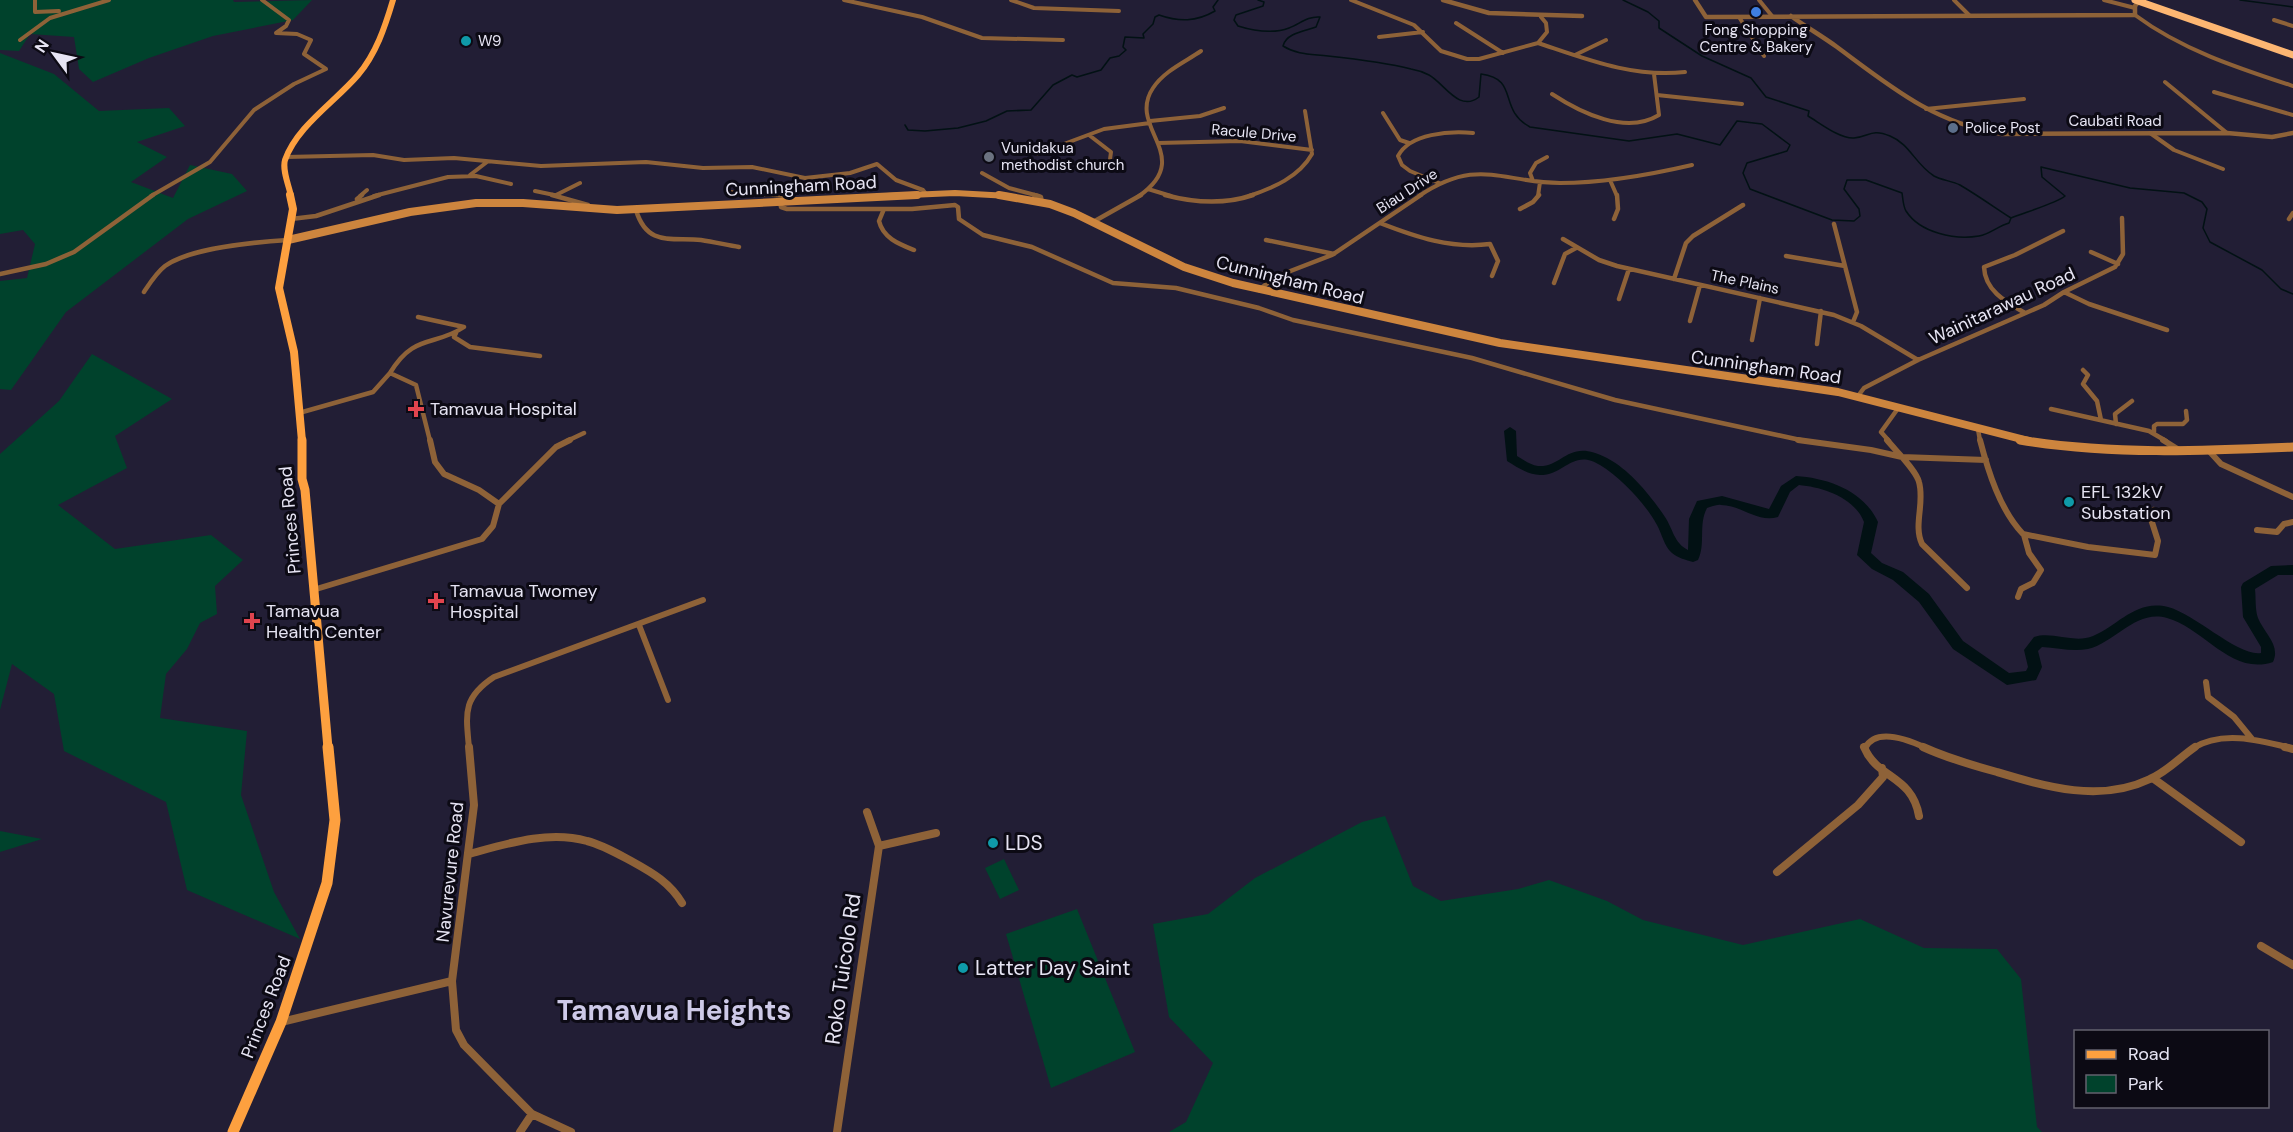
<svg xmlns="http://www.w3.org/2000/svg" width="2293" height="1132" viewBox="0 0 2293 1132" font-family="'DM Sans',sans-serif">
<rect width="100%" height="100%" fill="#221e35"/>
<path fill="#00422c" d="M 0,0 L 233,0 L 234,2 L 312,0 L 293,20 L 213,36 L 149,58 L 93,82 L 79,69 L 74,37 L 30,34 L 19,51 L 0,50 Z
M 0,53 L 54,74 L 99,111 L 169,108 L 185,126 L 137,142 L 167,157 L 131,182 L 173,198 L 190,165 L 232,174 L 247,191 L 188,219 L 66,312 L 11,390 L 0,389 L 0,281 L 27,278 L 35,244 L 23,230 L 0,234 Z
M 92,354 L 172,399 L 115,436 L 127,468 L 58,505 L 115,549 L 211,535 L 243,560 L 215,586 L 217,614 L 200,623 L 187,649 L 166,674 L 160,718 L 247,731 L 241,795 L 274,892 L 300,939 L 187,890 L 166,802 L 64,751 L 54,694 L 12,664 L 0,710 L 0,454 L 59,401 Z
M 1385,816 L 1413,886 L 1441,901 L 1518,889 L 1549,880 L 1607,901 L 1643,920 L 1743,945 L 1860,919 L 1924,948 L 1997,949 L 2021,979 L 2037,1127 L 2042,1132 L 1169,1132 L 1186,1122 L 1213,1063 L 1169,1017 L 1153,924 L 1208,914 L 1255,878 L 1362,822 Z
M 0,831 L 42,839 L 0,852 Z
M 1004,859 L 1019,890 L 1000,899 L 985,868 Z
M 1077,909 L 1135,1052 L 1051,1088 L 1006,934 Z"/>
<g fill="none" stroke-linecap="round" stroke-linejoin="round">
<path stroke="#021114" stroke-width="1.5" d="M 1258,0 L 1264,2 L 1263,6 L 1236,15 L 1234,20 L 1238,26 C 1254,31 1273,34 1289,28 C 1300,24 1307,16 1320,17 L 1316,27 C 1305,31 1286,33 1283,46 C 1297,55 1312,54 1328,56 C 1356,59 1384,62 1411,69 C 1417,70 1423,72 1429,75 C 1444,83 1459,113 1479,97 L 1481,74 C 1520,79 1497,109 1530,127 L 1629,141 L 1677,134 L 1720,145 L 1737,121 L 1762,124 L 1790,145 L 1787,151 L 1747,163 L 1743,173 L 1750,189 L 1832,220 L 1854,221 L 1860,216 L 1859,209 L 1844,189 L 1847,180 L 1866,180 L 1902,193 C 1903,199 1903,206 1906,211 C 1920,233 1955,240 1979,236 C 1990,234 1998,226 2009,223 L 2011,218 C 2023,213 2057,203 2065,196 L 2042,177 L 2041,167 L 2130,188 L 2184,193 L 2202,202 L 2207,209 L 2203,228 L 2210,242 L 2262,270 L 2281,289 L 2293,294
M 1623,0 L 1648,12 L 1659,21 L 1659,28 L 1702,56 L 1751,78 L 1766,97 L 1809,111 L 1808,116 C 1820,123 1840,139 1854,138 C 1869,137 1871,128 1890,136 C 1910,144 1915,164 1934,176 C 1941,180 1952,181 1960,185 C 1977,195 1994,207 2011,218
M 2240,0 L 2293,7
M 905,125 L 908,130 L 925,131 L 958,128 L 986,121 L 1007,111 L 1031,110 L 1053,85 L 1072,75 L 1077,77 L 1101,70 L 1110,58 L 1119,56 L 1126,50 L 1123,47 L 1125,37 L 1144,38 L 1143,34 L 1153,24 L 1155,17 L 1159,15 C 1179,22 1196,22 1215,11 L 1213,7 L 1218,0"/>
<path fill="#021114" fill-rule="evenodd" d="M 1510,427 L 1516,431 L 1517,456 C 1524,460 1530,465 1538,466 C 1563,468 1568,437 1607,458 C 1630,470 1651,496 1665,517 C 1673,529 1674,543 1688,550 L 1689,519 L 1697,501 L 1722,496 L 1769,509 L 1781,486 L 1796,476 C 1828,478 1864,491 1878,522 L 1871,553 L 1882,563 L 1903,572 L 1929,594 L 1963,641 L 2009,673 L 2026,671 L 2028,667 L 2024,650 L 2034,637 C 2053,631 2074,644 2093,636 C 2119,625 2136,599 2168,607 C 2195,614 2239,657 2261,653 L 2261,647 L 2243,617 L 2241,587 L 2243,583 L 2271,566 L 2293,565 L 2293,575 L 2278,575 L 2255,589 C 2256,598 2255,610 2258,618 C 2264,633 2281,645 2273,662 C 2231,676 2204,628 2167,618 C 2136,609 2116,642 2088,649 C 2073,652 2058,648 2042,647 L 2038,651 L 2042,667 L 2036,680 L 2007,685 L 1953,649 L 1919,602 L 1893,580 L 1872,569 L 1857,555 L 1864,522 C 1855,498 1823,487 1799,485 L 1790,492 L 1778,517 C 1757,523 1741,505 1721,505 C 1717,504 1711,507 1707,508 C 1698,525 1706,544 1698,560 L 1693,562 C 1686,560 1678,558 1672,553 C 1664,546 1662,534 1657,525 C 1645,503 1621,478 1600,465 C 1573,448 1565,475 1540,475 C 1528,475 1517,467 1507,461 L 1504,431 Z"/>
<path stroke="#8e6238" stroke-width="4" d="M 35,0 L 35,12 L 59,11
M 844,0 L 922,17 L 982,38 L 1063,40
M 1011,0 L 1034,8 L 1119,11
M 1351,0 L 1414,25 L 1441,51 L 1467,59 L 1479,59 L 1538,43 L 1547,32 L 1546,23 L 1541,17
M 1759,0 L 1772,16
M 1954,0 L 1970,16
M 2104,0 L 2135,8
M 2135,15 C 2182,50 2238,68 2293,86
M 1739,17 L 1764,56
M 2274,20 L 2293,26
M 1456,23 L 1503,53
M 1379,37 L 1423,32
M 20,40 L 50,18 L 109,0
M 1538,43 C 1586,59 1633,78 1685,72
M 1575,55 L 1606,40
M 2165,82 L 2227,133
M 2214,92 L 2293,115
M 1552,94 C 1581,113 1626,135 1659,115 L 1654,74
M 1657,95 L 1742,104
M 1926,109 L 2024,99
M 1383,113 L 1400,140 L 1409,143
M 1150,121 L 1200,116 L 1224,108
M 2150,133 L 2174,150 L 2223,169
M 1089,135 L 1111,152 L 1109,167
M 1158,143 L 1240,141 L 1312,150
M 1037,154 L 1104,129 L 1150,123
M 286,157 L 373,155 L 404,160 L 454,158 L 541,166 L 646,162 L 703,168 L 752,167 L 805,178 L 850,173 L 877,164 L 896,180 L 923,190 L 927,195
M 982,173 L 1009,188 L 1039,196
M 470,175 L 487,162
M 1610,180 L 1617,196
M 1533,181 L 1530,173 L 1536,163 L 1547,157
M 1439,183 L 1410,171 L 1402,165 L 1398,156 C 1410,133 1450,131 1473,133
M 1148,189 L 1171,196
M 535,191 L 559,196
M 730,192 L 785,196
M 556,195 L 580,183
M 151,196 L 210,162 L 254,110 L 294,84 L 326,69 L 304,54 L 311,40 L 297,34 L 276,33 L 286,26 L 289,20 L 262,0
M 360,196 L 367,190
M 374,196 L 448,177 L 476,176 L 511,184
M 1139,196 C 1196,156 1126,128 1153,88 C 1164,71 1185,62 1201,51
M 1249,196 C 1273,188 1299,177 1312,154 L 1305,111
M 1419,196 C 1478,157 1499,182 1560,183 C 1604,183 1649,175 1692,165
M 1538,196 L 1540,182"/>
<path stroke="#8e6238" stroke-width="4.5" d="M 552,195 L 588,205 L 588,209
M 781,195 L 788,198 L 789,202
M 1034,195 L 1041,197 L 1042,203
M 1165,195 C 1195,203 1224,205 1253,195
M 357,199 L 362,195
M 780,202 L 781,207 L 787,209 L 912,209 L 955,205 L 958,207 L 959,219 L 983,235 L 1032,247 L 1113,283 L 1176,288 L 1259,308 L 1293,320 L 1472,358 L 1615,400 L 1805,441
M 884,209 L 879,221 C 883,238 899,244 914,250
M 1520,209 L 1533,202 L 1539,195
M 636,210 C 647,247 672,237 701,240 C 714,242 727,245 739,247
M 291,219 L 316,216 L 379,195
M 1614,219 L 1618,209 L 1617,195
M 2289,219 L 2293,213
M 1093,222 L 1141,195
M 1380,223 C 1416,237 1451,249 1490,244 L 1498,261 L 1492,276
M 1834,224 L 1857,312 L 1853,322
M 1563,239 L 1599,260 L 1617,266 L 1834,315 L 1861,326 L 1918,360
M 1266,240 L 1334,254
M 2091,252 L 2118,264
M 1786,256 L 1845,266
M 0,274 L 46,264 L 74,252 L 153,195
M 1674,279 L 1686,243 L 1693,236 L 1743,205
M 1554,283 L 1565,254 L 1576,248
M 1259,290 L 1275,277 L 1332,255 L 1421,195
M 144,292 C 150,283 156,273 165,266 C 190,248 256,242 288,240
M 2064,292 L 2089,304 L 2167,330
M 1619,299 L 1629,269
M 2025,313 C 2006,302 1985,291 1984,267 L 2015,255 L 2063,231
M 418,317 L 464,327 C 434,347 414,333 390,373 L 416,385 L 430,441
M 1690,321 L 1700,285
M 456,333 L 454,337 L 470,347 L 540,356
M 1752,340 L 1760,298
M 1817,344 L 1821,311
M 2083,370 L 2088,375 L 2083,384 L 2097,401 L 2101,420
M 1858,396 L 1864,388 L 1918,360 L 2044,305 L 2064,292 L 2115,267 L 2123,254 L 2122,218
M 2051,409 L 2149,431 L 2166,441
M 299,413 L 373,392 L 390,373
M 2116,424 L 2115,414 L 2132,401
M 1978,429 L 1980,441
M 2154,433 L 2154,426 L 2157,424 L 2183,424 L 2187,420 L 2186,411
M 567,441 L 584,433
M 1889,441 L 1881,432 L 1899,407"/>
<path stroke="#8e6238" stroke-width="6" d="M 430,440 L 435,462 L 444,474 L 479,490 L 499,504
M 1798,440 L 1871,450 L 1902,457 L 1986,460
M 1887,440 C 1896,451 1916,470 1919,482 C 1925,503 1913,525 1922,544 L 1967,588
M 1980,440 C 1988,471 2000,510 2023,534 L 2088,547 L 2155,555 L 2158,541 L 2150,516 L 2154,510
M 2163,440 L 2179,450
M 2210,452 L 2221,464 L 2293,497
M 2257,530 L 2277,532 L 2284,524 L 2293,522
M 313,590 L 482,539 L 493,526 L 499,504 L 556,447 L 570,440
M 2018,597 L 2021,589 L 2033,583 L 2041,570 L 2029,553 L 2024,535
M 639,625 L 668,700
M 2206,682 L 2208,697 L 2234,717 L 2252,739
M 469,748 C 466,714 462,698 494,677 L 703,600
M 1865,748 C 1876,727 1909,740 1926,748
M 2193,748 C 2222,730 2259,740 2291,748"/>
<path stroke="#8e6238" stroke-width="8" d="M 469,747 L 474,805 L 452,981 L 456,1030 L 464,1045 L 532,1114 L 571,1132
M 1864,747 C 1877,779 1912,775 1919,816
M 1923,747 C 1947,758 1971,765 1997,772 C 2047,787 2100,803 2150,779 C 2168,771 2179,758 2195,747
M 2285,747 L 2293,749
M 2154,779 L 2241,842
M 879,846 L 936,833
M 469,854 C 506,844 548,830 587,841 C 603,845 618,854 633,862 C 653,873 670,883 682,903
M 1777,872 L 1858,805 L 1883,777 L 1882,768
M 2261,946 L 2293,965
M 281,1022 L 452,981
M 520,1132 L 532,1114
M 837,1132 L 879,846 L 867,812"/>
<path stroke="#8e6238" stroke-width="4.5" d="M 1443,0 L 1489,13 L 1582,16
M 1695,0 L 1706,17 L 2135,15 L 2135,6 L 2140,0
M 1791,16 C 1806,27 1822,36 1837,47 C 1891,87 1934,123 2002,134 L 2227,133 L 2272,137 L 2293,133"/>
<path stroke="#cd853e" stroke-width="6" d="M 887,196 L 955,193 L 1009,196"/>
<path stroke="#cd853e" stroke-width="8" d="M 999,195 L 1050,204 L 1074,213 L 1184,267 L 1233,283 L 1500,343 L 1838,392 L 2029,441
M 288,240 L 410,212 L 476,203 L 523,203 L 617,210 L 917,195"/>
<path stroke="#cd853e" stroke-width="9" d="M 2020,440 C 2110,455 2202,451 2293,447"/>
<path stroke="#fda03f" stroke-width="6" d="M 291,196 C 289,186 282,170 285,160 C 297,126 335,102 358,75 C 376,54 385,27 393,0"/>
<path stroke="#fda03f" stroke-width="8" d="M 290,195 L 293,209 L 279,288 L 294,352 L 302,441"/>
<path stroke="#fda03f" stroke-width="9" d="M 302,440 L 302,479 L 305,490 L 328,748"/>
<path stroke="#fda03f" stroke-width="11" d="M 233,1132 L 281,1022 L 327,883 L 335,820 L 328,747"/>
<path stroke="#fcb672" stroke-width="7" d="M 2135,0 L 2293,55"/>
</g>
<circle fill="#3f7fe0" stroke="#0c0a14" stroke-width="2" cx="1756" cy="12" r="6"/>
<g fill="#0f9aa8" stroke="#0c0a14" stroke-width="2">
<circle cx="466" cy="41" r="6"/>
<circle cx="2069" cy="502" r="6"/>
<circle cx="993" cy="843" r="6"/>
<circle cx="963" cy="968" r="6"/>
</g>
<circle fill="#5c6f8a" stroke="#0c0a14" stroke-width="2" cx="1953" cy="128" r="6"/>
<circle fill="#6b7280" stroke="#0c0a14" stroke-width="2" cx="989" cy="157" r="6"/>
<g fill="#e0444e" stroke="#0c0a14" stroke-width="2">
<path d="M413 400h6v6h6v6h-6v6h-6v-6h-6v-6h6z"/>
<path d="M433 592h6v6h6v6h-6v6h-6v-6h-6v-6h6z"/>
<path d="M249 612h6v6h6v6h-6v6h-6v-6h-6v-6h6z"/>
</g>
<g text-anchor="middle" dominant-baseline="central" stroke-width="6" stroke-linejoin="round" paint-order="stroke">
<g font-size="15" fill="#e6e4f3" stroke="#0c0a14" text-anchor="start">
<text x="1756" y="30" text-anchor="middle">Fong Shopping<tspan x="1756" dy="17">Centre &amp; Bakery</tspan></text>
<text x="478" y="41">W9</text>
<text x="1965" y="128">Police Post</text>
<text x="1001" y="148">Vunidakua<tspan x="1001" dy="17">methodist church</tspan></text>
</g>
<g font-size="15" fill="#e6e4f3" stroke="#0c0a14">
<text x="2115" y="121">Caubati Road</text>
<text transform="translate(1254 133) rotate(5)">Racule Drive</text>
<text transform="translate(1407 191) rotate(-33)">Biau Drive</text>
<text transform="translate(1745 282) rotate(12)">The Plains</text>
</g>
<g font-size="18" fill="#e6e4f3" stroke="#0c0a14">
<text transform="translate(801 186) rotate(-3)">Cunningham Road</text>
<text transform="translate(1290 280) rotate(14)">Cunningham Road</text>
<text transform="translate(2002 306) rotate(-25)">Wainitarawau Road</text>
<text transform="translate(1766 367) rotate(8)">Cunningham Road</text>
<text transform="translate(290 520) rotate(-95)">Princes Road</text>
<text transform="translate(450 872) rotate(-84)">Navurevure Road</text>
<text transform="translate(266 1007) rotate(-69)">Princes Road</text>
</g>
<g font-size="18" fill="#e6e4f3" stroke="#0c0a14" text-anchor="start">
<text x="430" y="409">Tamavua Hospital</text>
<text x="2081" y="492">EFL 132kV<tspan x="2081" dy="21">Substation</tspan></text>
<text x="450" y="591">Tamavua Twomey<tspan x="450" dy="21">Hospital</tspan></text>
<text x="266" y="611">Tamavua<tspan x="266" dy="21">Health Center</tspan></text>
</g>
<g font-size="21" fill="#e6e4f3" stroke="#0c0a14" text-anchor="start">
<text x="1005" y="843">LDS</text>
<text x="975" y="968">Latter Day Saint</text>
</g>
<g font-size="21" fill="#e6e4f3" stroke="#0c0a14">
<text transform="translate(843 969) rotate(-82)">Roko Tuicolo Rd</text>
</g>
<g font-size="28" font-weight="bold" fill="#cdc9e7" stroke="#0c0a14">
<text x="674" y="1010">Tamavua Heights</text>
</g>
</g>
<rect x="2074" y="1030" width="195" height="78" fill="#0c0a14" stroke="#63616d" stroke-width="1.5"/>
<rect x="2086" y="1050" width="30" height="9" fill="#fda03f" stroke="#63616d" stroke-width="1.5"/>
<text x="2128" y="1060" font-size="18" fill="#e6e4f3">Road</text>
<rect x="2086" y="1075" width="30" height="18" fill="#00422c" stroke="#63616d" stroke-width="1.5"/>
<text x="2128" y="1090" font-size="18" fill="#e6e4f3">Park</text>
<g transform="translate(54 54) rotate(303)" stroke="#0c0a14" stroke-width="4.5" paint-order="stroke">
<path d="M0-4.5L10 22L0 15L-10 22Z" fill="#e6e4f3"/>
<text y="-9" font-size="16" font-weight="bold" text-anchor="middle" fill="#e6e4f3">N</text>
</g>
</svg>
